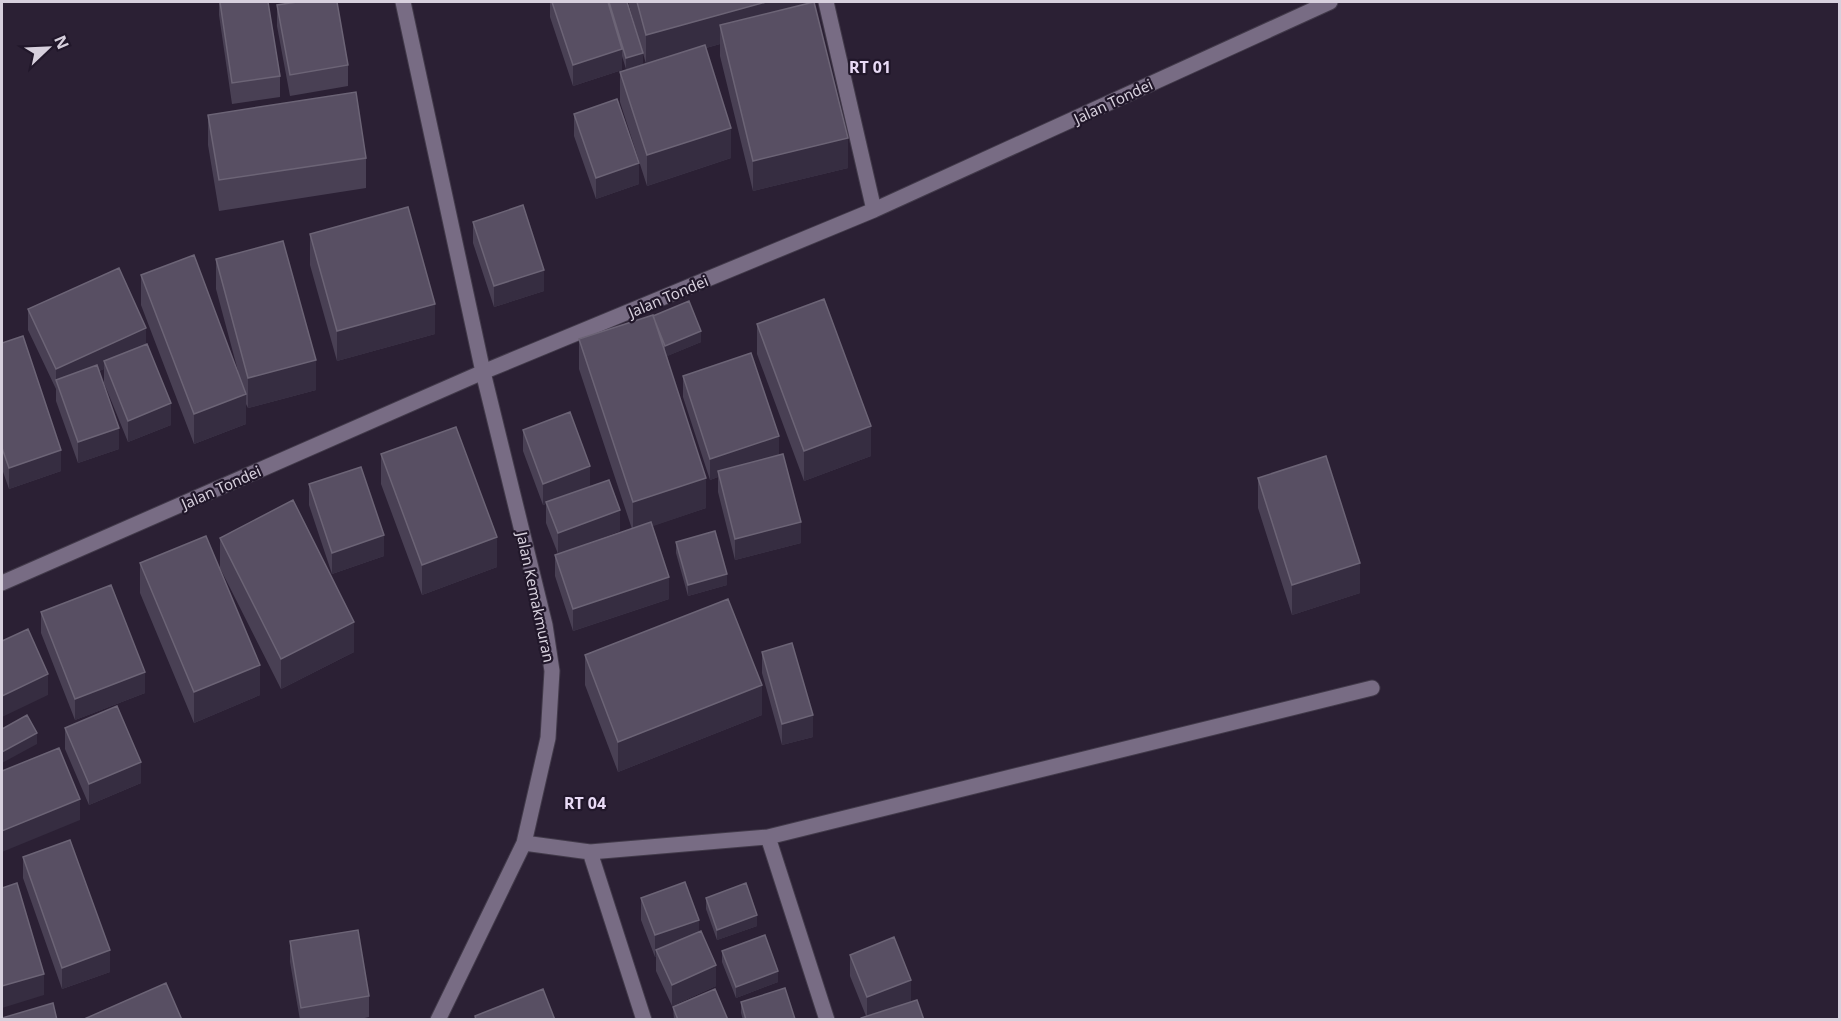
<svg xmlns="http://www.w3.org/2000/svg" width="1841" height="1021" viewBox="0 0 1841 1021" font-family="'Noto Sans',sans-serif">
<rect width="100%" height="100%" fill="#2b2034"/>
<g fill="none" stroke-linecap="round" stroke-linejoin="round">
<g stroke="#423a4a" stroke-width="17">
<path id="minor" d="M 403,2 L 483,372 L 545,625 L 552,671 L 548,738 L 524,843 L 438,1020
M 826,2 L 874,210
M 2,583 L 483,372 L 874,210 L 1330,2
M 768,837 L 827,1020
M 524,843 L 590,852 L 768,837 L 1372,688
M 590,852 L 644,1020"/>
</g>
<use href="#minor" stroke="#786c84" stroke-width="15"/>
</g>
<path fill="#494054" d="M 219,2 L 268,2 L 280,76 L 280,97 L 232,104 L 219,15 Z
M 550,2 L 627,2 L 642,51 L 629,5 L 629,2 L 806,2 L 848,168 L 753,191 L 720,56 L 720,44 L 706,48 L 731,158 L 647,186 L 620,102 L 620,72 L 646,64 L 643,53 L 643,64 L 626,69 L 622,56 L 622,70 L 573,86 L 550,17 Z
M 277,5 L 348,65 L 348,86 L 290,96 L 277,26 Z
M 574,114 L 639,184 L 596,199 L 574,136 Z
M 208,115 L 366,158 L 366,188 L 219,211 L 208,145 Z
M 473,222 L 544,291 L 494,307 L 473,243 Z
M 310,234 L 435,334 L 337,361 L 310,265 Z
M 216,259 L 316,390 L 248,408 L 246,404 L 246,424 L 194,444 L 141,305 L 141,275 L 238,371 L 216,289 Z
M 28,309 L 146,344 L 171,425 L 128,442 L 104,383 L 104,369 L 99,371 L 119,449 L 78,463 L 56,401 L 56,389 L 28,330 Z
M 653,315 L 701,342 L 667,356 L 706,508 L 652,526 L 669,599 L 573,631 L 555,576 L 555,555 L 558,554 L 546,523 L 546,504 L 543,505 L 523,451 L 523,430 L 590,486 L 620,531 L 573,548 L 632,529 L 579,369 L 579,339 Z
M 757,324 L 871,456 L 804,481 L 757,354 Z
M 2,343 L 61,471 L 9,489 L 2,469 Z
M 683,376 L 801,543 L 735,560 L 718,492 L 718,477 L 710,480 L 683,397 Z
M 381,454 L 497,567 L 422,595 L 381,484 Z
M 1258,478 L 1360,593 L 1292,615 L 1258,508 Z
M 309,484 L 384,556 L 332,574 L 309,505 Z
M 220,538 L 354,652 L 281,689 L 220,568 Z
M 676,542 L 727,585 L 688,596 L 676,553 Z
M 140,563 L 260,695 L 194,723 L 140,593 Z
M 41,612 L 145,693 L 75,720 L 41,633 Z
M 762,652 L 813,737 L 782,745 L 762,673 Z
M 585,655 L 762,715 L 618,772 L 585,685 Z
M 65,728 L 141,783 L 89,805 L 65,749 Z
M 23,857 L 110,972 L 62,989 L 23,878 Z
M 641,898 L 699,931 L 716,986 L 672,1006 L 656,971 L 656,956 L 655,957 L 641,920 Z
M 706,898 L 757,926 L 717,940 L 706,909 Z
M 290,941 L 369,996 L 369,1017 L 356,1020 L 300,1020 L 290,962 Z
M 722,951 L 778,982 L 736,998 L 722,962 Z
M 850,955 L 911,1001 L 902,1004 L 924,1020 L 861,1020 L 861,1018 L 866,1016 L 850,976 Z
M 741,1002 L 795,1019 L 743,1020 L 741,1013 Z
M 673,1007 L 728,1020 L 674,1020 Z"/>
<path fill="#362d41" d="M 766,2 L 806,2 L 806,20 L 720,25 L 720,44 L 646,65 L 646,35 Z
M 622,49 L 622,70 L 573,86 L 573,65 Z
M 643,53 L 643,64 L 626,69 L 626,58 Z
M 731,128 L 731,158 L 647,186 L 647,155 Z
M 848,138 L 848,168 L 753,191 L 753,161 Z
M 639,163 L 639,184 L 596,199 L 596,178 Z
M 544,270 L 544,291 L 494,307 L 494,286 Z
M 435,304 L 435,334 L 337,361 L 337,331 Z
M 146,328 L 146,349 L 104,361 L 104,369 L 59,389 L 56,381 L 56,369 Z
M 701,331 L 701,342 L 665,357 L 665,346 Z
M 316,360 L 316,390 L 248,408 L 248,378 Z
M 246,394 L 246,424 L 194,444 L 194,414 Z
M 171,403 L 171,425 L 128,442 L 128,421 Z
M 871,426 L 871,456 L 804,481 L 804,451 Z
M 119,428 L 119,449 L 78,463 L 78,442 Z
M 779,436 L 779,457 L 718,471 L 718,477 L 710,480 L 710,459 Z
M 61,450 L 61,471 L 9,489 L 9,468 Z
M 590,466 L 590,487 L 543,505 L 543,484 Z
M 706,478 L 706,508 L 633,533 L 633,502 Z
M 620,510 L 620,531 L 558,554 L 558,533 Z
M 801,522 L 801,543 L 735,560 L 735,539 Z
M 384,535 L 384,556 L 332,574 L 332,553 Z
M 497,537 L 497,567 L 422,595 L 422,565 Z
M 1360,563 L 1360,593 L 1292,615 L 1292,585 Z
M 727,574 L 727,585 L 688,596 L 688,585 Z
M 669,577 L 669,599 L 573,631 L 573,609 Z
M 354,622 L 354,652 L 281,689 L 281,659 Z
M 260,665 L 260,695 L 194,723 L 194,692 Z
M 145,672 L 145,693 L 75,720 L 75,699 Z
M 48,674 L 48,695 L 2,717 L 2,696 Z
M 762,685 L 762,715 L 618,772 L 618,742 Z
M 813,715 L 813,737 L 782,745 L 782,724 Z
M 37,733 L 37,744 L 2,763 L 2,752 Z
M 141,762 L 141,783 L 89,805 L 89,784 Z
M 80,799 L 80,820 L 2,852 L 2,831 Z
M 757,915 L 757,926 L 717,940 L 717,930 Z
M 699,920 L 699,941 L 656,950 L 656,956 L 655,957 L 655,935 Z
M 110,950 L 110,972 L 62,989 L 62,968 Z
M 716,965 L 716,986 L 672,1006 L 672,985 Z
M 778,971 L 778,982 L 736,998 L 736,987 Z
M 44,974 L 44,995 L 2,1008 L 2,986 Z
M 911,980 L 911,1001 L 867,1019 L 867,997 Z"/>
<path fill="#584f63" stroke="#6c6476" stroke-width="1.5" d="M 220,2 L 268,2 L 280,76 L 232,83 Z
M 297,2 L 337,2 L 348,65 L 290,75 L 277,5 Z
M 552,2 L 608,2 L 622,49 L 573,65 Z
M 609,2 L 627,2 L 643,53 L 626,58 Z
M 637,2 L 766,2 L 646,35 Z
M 814,2 L 848,138 L 753,161 L 720,25 Z
M 705,45 L 731,128 L 647,155 L 620,72 Z
M 356,92 L 366,158 L 219,180 L 208,115 Z
M 617,99 L 639,163 L 596,178 L 574,114 Z
M 523,205 L 544,270 L 494,286 L 473,222 Z
M 408,207 L 435,304 L 337,331 L 310,234 Z
M 283,241 L 316,360 L 248,378 L 216,259 Z
M 194,255 L 246,394 L 194,414 L 141,275 Z
M 119,268 L 146,328 L 56,369 L 28,309 Z
M 824,299 L 871,426 L 804,451 L 757,324 Z
M 689,301 L 701,331 L 665,346 L 653,316 Z
M 653,315 L 706,478 L 633,502 L 579,339 Z
M 23,336 L 61,450 L 9,468 L 2,448 L 2,343 Z
M 147,344 L 171,403 L 128,421 L 104,361 Z
M 751,353 L 779,436 L 710,459 L 683,376 Z
M 97,365 L 119,428 L 78,442 L 56,380 Z
M 570,412 L 590,466 L 543,484 L 523,430 Z
M 456,427 L 497,537 L 422,565 L 381,454 Z
M 783,454 L 801,522 L 735,539 L 718,471 Z
M 1326,456 L 1360,563 L 1292,585 L 1258,478 Z
M 361,467 L 384,535 L 332,553 L 309,484 Z
M 609,480 L 620,510 L 558,533 L 546,502 Z
M 293,500 L 354,622 L 281,659 L 220,538 Z
M 651,522 L 669,577 L 573,609 L 555,555 Z
M 715,531 L 727,574 L 688,585 L 676,542 Z
M 206,536 L 260,665 L 194,692 L 140,563 Z
M 111,585 L 145,672 L 75,699 L 41,612 Z
M 728,599 L 762,685 L 618,742 L 585,655 Z
M 28,629 L 48,674 L 2,696 L 2,641 Z
M 792,643 L 813,715 L 782,724 L 762,652 Z
M 117,706 L 141,762 L 89,784 L 65,728 Z
M 27,715 L 37,733 L 2,752 L 2,729 Z
M 59,748 L 80,799 L 2,831 L 2,771 Z
M 70,840 L 110,950 L 62,968 L 23,857 Z
M 685,882 L 699,920 L 655,935 L 641,898 Z
M 17,883 L 44,974 L 2,986 L 2,888 Z
M 746,883 L 757,915 L 717,930 L 706,898 Z
M 358,930 L 369,996 L 301,1008 L 290,941 Z
M 701,931 L 716,965 L 672,985 L 656,950 Z
M 765,935 L 778,971 L 736,987 L 722,951 Z
M 894,937 L 911,980 L 867,997 L 850,955 Z
M 166,983 L 182,1020 L 82,1020 Z
M 785,988 L 795,1019 L 746,1020 L 741,1002 Z
M 543,989 L 555,1020 L 476,1020 L 475,1016 Z
M 715,989 L 728,1020 L 678,1020 L 673,1007 Z
M 917,1000 L 924,1020 L 861,1020 L 861,1018 Z
M 53,1003 L 57,1020 L 2,1020 L 2,1018 Z"/>
<g text-anchor="middle" dominant-baseline="central" stroke-width="4.5" stroke-linejoin="round" paint-order="stroke">
<g font-size="15" fill="#d7d0dd" stroke="#21172a">
<text transform="translate(1113 101) rotate(-25)">Jalan Tondei</text>
<text transform="translate(668 296) rotate(-23)">Jalan Tondei</text>
<text transform="translate(221 487) rotate(-24)">Jalan Tondei</text>
<text transform="translate(536 597) rotate(78)">Jalan Kemakmuran</text>
</g>
<g font-size="16" font-weight="bold" fill="#e9dbf6" stroke="#21172a">
<text x="870" y="67">RT 01</text>
<text x="585" y="803">RT 04</text>
</g>
</g>
<rect width="1841" height="1021" fill="none" stroke="#d7d0dd" stroke-width="6"/>
<g transform="translate(48 48) rotate(67)" stroke="#21172a" stroke-width="4.5" paint-order="stroke">
<path d="M0-4.5L10 22L0 15L-10 22Z" fill="#d7d0dd"/>
<text y="-9" font-size="16" font-weight="bold" text-anchor="middle" fill="#d7d0dd">N</text>
</g>
</svg>
